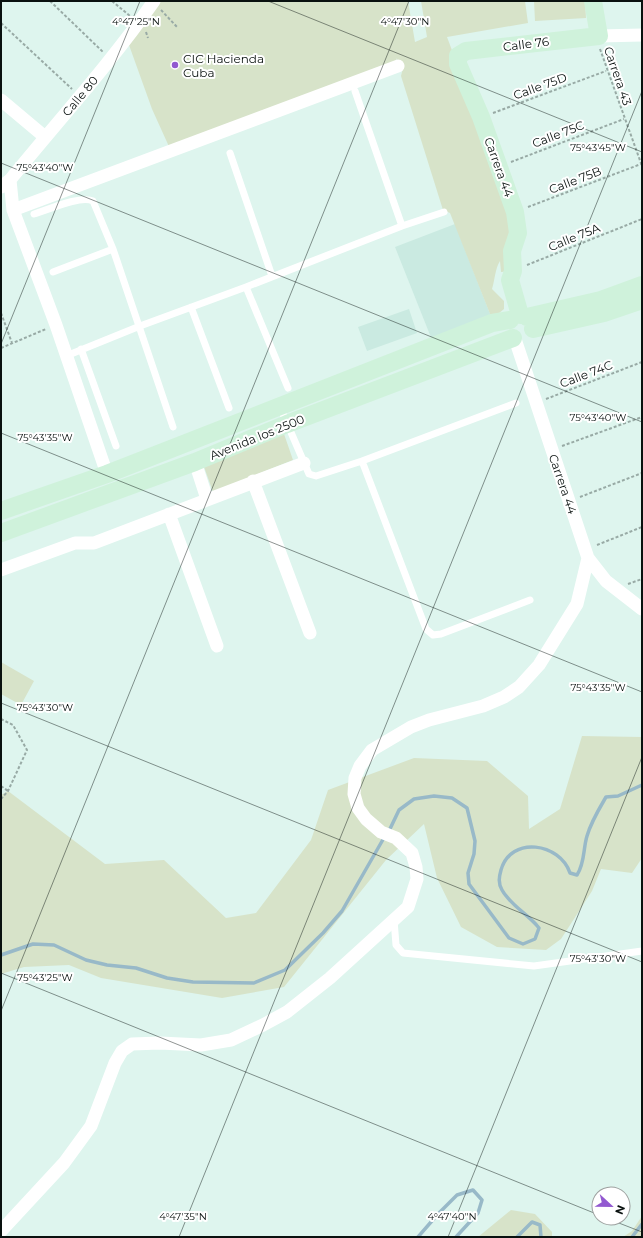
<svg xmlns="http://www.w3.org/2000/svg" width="643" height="1238" viewBox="0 0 643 1238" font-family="Montserrat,sans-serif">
<rect width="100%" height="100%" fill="#def5ee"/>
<path fill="#caeae1" d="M 455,224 L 492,319 L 434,345 L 395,247 Z
M 409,309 L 417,333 L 367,351 L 358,327 Z"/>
<path fill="#d7e3c9" d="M 154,1 L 408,1 L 415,42 L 427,37 L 421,1 L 525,1 L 528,23 L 447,37 L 480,125 L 511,222 L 513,271 L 501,272 L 500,261 C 495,269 495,279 492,289 L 504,301 L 504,309 L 492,319 L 450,213 L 443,210 L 401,76 L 403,68 L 396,58 L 398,66 L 171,151 L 152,109 L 129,45 Z
M 534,1 L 585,1 L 586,18 L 535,21 Z
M 284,434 L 293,460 L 213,492 L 203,464 Z
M 1,662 L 34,681 L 21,705 L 1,694 Z
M 582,736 L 642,737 L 642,858 L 632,873 L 601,869 L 592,891 L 561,939 L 546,950 L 497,947 L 461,927 L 437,878 L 424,824 L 386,860 L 284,987 L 222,998 L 101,978 L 69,965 L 24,967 L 1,974 L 1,795 L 8,791 L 105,864 L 164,860 L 226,918 L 256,913 L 311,840 L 328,790 L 414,758 L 487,761 L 528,796 L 529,829 L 560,809 Z
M 511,1210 L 535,1214 L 552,1232 L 552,1237 L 478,1237 Z
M 642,1216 L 642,1237 L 623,1237 L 632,1231 Z"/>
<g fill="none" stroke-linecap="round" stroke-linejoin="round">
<path stroke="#98b9c8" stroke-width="3.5" d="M 389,831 L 399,810 L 414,799 L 434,796 L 452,798 L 467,808 L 475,841 L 474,854 L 468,873 L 469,884 L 509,938 L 523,944 L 535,939 L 539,928 C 528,914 511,906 502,890 C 498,883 499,877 501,870 C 511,835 560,843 570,873 L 577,875 C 585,863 583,849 587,836 C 591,822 599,809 606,797 L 618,796 L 642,785
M 1,955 L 33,944 L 54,945 L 86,960 L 107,965 L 136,968 L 167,978 L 193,982 L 254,983 L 285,970 L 323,933 L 342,911 L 385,836
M 418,1237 L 438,1214 L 457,1195 L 473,1190 L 482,1200 L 478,1213 L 456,1237
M 517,1237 L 532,1222 L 540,1225 L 541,1237
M 632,1237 L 642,1224"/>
<path stroke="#98aaa5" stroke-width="2" stroke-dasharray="3 2" stroke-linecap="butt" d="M 50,1 L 103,52
M 112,1 L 130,16
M 161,10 L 178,28
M 1,23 L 72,89
M 146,32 L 148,38
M 600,49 L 642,166
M 493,113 L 606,71
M 511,162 L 624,119
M 528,207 L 641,164
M 527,265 L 642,219
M 1,313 L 12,343
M 1,348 L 46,329
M 546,399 L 642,362
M 562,446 L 642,417
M 580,497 L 642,473
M 597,545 L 642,527
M 628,584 L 642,579
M 1,719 L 13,725 L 27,750 L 8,791 L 1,799
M 1,786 L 8,791"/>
<path stroke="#fff" stroke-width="7" d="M 355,91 L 402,226
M 230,153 L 272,276
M 34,214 C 48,210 80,195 93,201 L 113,249 L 173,427
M 53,272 L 113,249
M 246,287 L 288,388
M 191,307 L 229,408
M 81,349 L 116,446
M 66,356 L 140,326 L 246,287 L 402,226 L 444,212
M 280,407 L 309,474 L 316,476 L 362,461 L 426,629 L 433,635 L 441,634 L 530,600
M 362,461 L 516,403
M 394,920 L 396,945 L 403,953 L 534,966 L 642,951"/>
<path stroke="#fff" stroke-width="13" d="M 599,36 L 642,35
M 1,100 L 45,137
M 10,180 L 13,210 L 56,325 L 107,474
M 1,187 L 10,180 C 58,121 110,64 154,1
M 13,210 L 398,66
M 515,339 L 588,558 L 606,581 L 642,609
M 195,462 L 207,499
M 253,481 L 310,633
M 169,514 L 217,646
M 1,570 L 75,543 L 94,543 L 304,463
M 1,1231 L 64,1163 L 91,1126 L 115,1063 L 122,1051 L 132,1044 L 160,1043 L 201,1045 L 231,1040 L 263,1025 L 287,1012 L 330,978 L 408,907 L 417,879 L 416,867 L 412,853 L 396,838 L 381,832 L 366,819 L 358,808 L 354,794 L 355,778 L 360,766 L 372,750 L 411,727 L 429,720 L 483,706 L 504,697 L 519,687 L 539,665 L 577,604 L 588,558"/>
<path stroke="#cff2db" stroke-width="18" d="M 520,315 L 510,280 L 513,271 L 512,251 L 518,233 L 515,212 L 481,117 L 458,64 L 458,56 L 466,51 L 599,36 L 593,1
M 527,317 L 601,300 L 642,285
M 533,329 L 604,313 L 642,300
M 1,511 L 107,474 L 492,323 L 510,320
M 1,533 L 195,462 L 287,424 L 513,338"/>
</g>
<path fill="none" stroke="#09110f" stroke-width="1" stroke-opacity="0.45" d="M 268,1 L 642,152M 1,163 L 642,422M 1,344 L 140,1M 1,433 L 642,692M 1,703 L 642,962M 1,973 L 599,1215M 1,1011 L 409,1M 606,1218 L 642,1232M 179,1237 L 642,91M 448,1237 L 642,757"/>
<circle fill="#9259d0" stroke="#fff" stroke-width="1.5" cx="175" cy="65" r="4"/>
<g text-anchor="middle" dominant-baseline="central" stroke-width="4" stroke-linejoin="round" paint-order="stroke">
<g font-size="12" fill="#09110f" stroke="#fff">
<text transform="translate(526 44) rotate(-7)">Calle 76</text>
<text transform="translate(618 76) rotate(71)">Carrera 43</text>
<text transform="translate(540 86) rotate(-20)">Calle 75D</text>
<text transform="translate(80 96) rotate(-50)">Calle 80</text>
<text transform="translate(558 134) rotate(-21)">Calle 75C</text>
<text transform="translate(499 167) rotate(70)">Carrera 44</text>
<text transform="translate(575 180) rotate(-21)">Calle 75B</text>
<text transform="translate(574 237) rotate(-22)">Calle 75A</text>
<text transform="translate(586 374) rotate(-21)">Calle 74C</text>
<text transform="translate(257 437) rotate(-22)">Avenida los 2500</text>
<text transform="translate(563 484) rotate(71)">Carrera 44</text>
</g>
<g font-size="12" fill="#09110f" stroke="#fff" text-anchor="start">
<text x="183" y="58">CIC Hacienda<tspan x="183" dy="14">Cuba</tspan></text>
</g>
</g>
<g font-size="10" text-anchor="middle" fill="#09110f" stroke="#fff" stroke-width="4" stroke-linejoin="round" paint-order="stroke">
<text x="136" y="25">4°47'25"N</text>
<text x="405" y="25">4°47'30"N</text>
<text x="598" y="151">75°43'45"W</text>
<text x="45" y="171">75°43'40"W</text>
<text x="598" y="421">75°43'40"W</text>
<text x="45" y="441">75°43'35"W</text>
<text x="598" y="691">75°43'35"W</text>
<text x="45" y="711">75°43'30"W</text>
<text x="598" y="962">75°43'30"W</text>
<text x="45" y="981">75°43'25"W</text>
<text x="183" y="1220">4°47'35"N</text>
<text x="452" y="1220">4°47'40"N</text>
</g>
<rect width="643" height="1238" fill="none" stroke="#09110f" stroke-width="4"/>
<g transform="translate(611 1206) rotate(112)"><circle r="19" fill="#ffffff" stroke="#9da09f"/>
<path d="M0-3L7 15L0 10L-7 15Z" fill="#9259d0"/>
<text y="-6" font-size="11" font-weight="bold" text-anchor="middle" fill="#09110f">N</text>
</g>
</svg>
